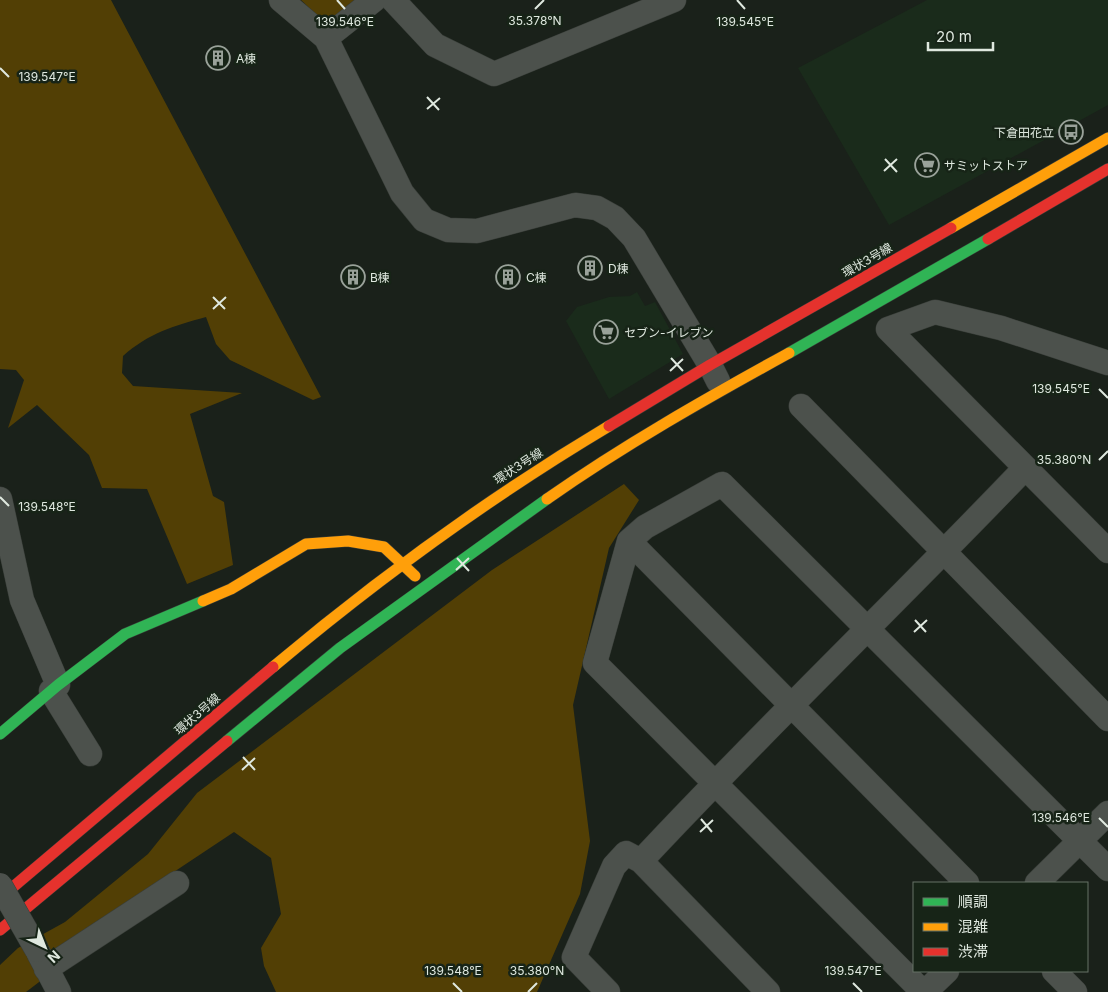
<svg xmlns="http://www.w3.org/2000/svg" width="1108" height="992" viewBox="0 0 1108 992" font-family="Inter,'Noto Sans JP',sans-serif">
<rect width="100%" height="100%" fill="#1a211a"/>
<path fill="#1a2b1b" d="M 927,0 L 1108,0 L 1108,105 L 889,225 L 798,68 Z
M 637,292 L 645,306 L 655,302 L 683,354 L 609,399 L 566,321 L 577,307 L 609,297 L 630,296 Z"/>
<path fill="#523f05" d="M 0,0 L 111,0 L 321,397 L 313,400 L 230,360 L 216,344 L 206,317 C 173,326 149,333 123,356 L 122,373 L 133,386 L 242,393 L 190,414 L 213,496 L 224,502 L 233,565 L 187,584 L 147,489 L 102,488 L 89,455 L 37,405 L 8,428 L 24,380 L 16,370 L 0,369 Z
M 301,0 L 360,0 L 328,26 Z
M 624,484 L 639,500 L 609,548 L 573,705 L 590,841 L 580,894 L 537,992 L 276,992 L 264,966 L 261,948 L 281,914 L 271,858 L 234,832 L 40,961 L 47,976 L 26,992 L 0,992 L 0,965 L 18,948 L 65,922 L 148,854 L 197,793 L 492,570 Z"/>
<g fill="none" stroke-linecap="round" stroke-linejoin="round">
<g stroke="#393e39" stroke-width="25">
<path id="street" d="M 281,0 L 326,38 L 402,193 L 424,220 L 448,230 L 477,231 L 575,205 L 597,208 L 615,218 L 634,238 L 710,365 L 718,381
M 393,0 L 435,45 L 494,74 L 674,0
M 326,38 L 374,0
M 1108,363 L 1001,328 L 935,312 L 888,329 L 1108,551
M 801,406 L 1108,719
M 0,499 L 22,600 L 58,685
M 629,541 L 967,883
M 51,691 L 90,754
M 1037,883 L 1108,813
M 39,954 L 59,992
M 46,969 L 177,883
M 1054,971 L 1075,992
M 608,992 L 574,957 L 614,866 L 626,853 L 641,861
M 768,992 L 641,861 C 766,727 898,601 1025,468
M 923,992 L 595,663 L 629,541 L 645,527 L 722,484 L 1108,869
M 925,992 L 947,971"/>
</g>
<g stroke="#393e39" stroke-width="12">
<path id="fast" d="M 789,353 L 988,239
M 0,734 L 58,685 L 125,634 L 203,601
M 227,741 L 340,648 L 547,499"/>
</g>
<g stroke="#393e39" stroke-width="12">
<path id="slow" d="M 951,228 L 1108,138
M 547,499 C 624,445 707,398 789,353
M 203,601 L 231,589 L 306,544 L 348,541 L 384,547 L 415,576
M 273,667 C 379,578 490,497 609,426"/>
</g>
<g stroke="#393e39" stroke-width="12">
<path id="jam" d="M 988,239 L 1108,169
M 609,426 L 710,365 L 951,228
M 0,898 L 273,667
M 0,930 L 227,741"/>
</g>
<use href="#street" stroke="#4c514c" stroke-width="24"/>
<use href="#fast" stroke="#30b455" stroke-width="11"/>
<use href="#slow" stroke="#ff9f0a" stroke-width="11"/>
<use href="#jam" stroke="#e5322d" stroke-width="11"/>
<g stroke="#393e39" stroke-width="25" stroke-linecap="butt">
<path id="street-bridge" d="M 0,885 L 37,950"/>
</g>
<use href="#street-bridge" stroke="#4c514c" stroke-width="24"/>
</g>
<path fill="none" stroke="#dfe8df" stroke-width="2" d="M 337,0 L 345,9M 737,0 L 745,9M 535,9 L 544,0M 0,68 L 9,77M 427,97 L 439,110M 427,109 L 440,98M 885,159 L 897,172M 884,171 L 897,159M 213,297 L 225,309M 213,309 L 226,297M 671,358 L 683,371M 670,371 L 683,359M 1099,389 L 1108,398M 1099,460 L 1108,451M 0,497 L 9,506M 457,558 L 469,571M 456,570 L 469,558M 915,620 L 926,632M 914,632 L 927,620M 243,757 L 255,770M 242,770 L 255,758M 1099,818 L 1108,827M 701,819 L 712,832M 700,832 L 713,820M 453,983 L 462,992M 853,983 L 862,992M 528,992 L 537,983"/>
<defs>
<g id="building-ring" transform="scale(1.25)"><circle r="9.5" fill="#172417" stroke="#9aa29a" stroke-width="1.5"/><path d="M-4-6H4V6H1V3H-1V6H-4ZM-2.5-4.3h1.7v1.8h-1.7ZM.8-4.3h1.7v1.8H.8ZM-2.5-1h1.7V.8h-1.7ZM.8-1h1.7V.8H.8Z" fill="#9aa29a"/></g>
<g id="bus-ring" transform="scale(1.25)"><circle r="9.5" fill="#172417" stroke="#9aa29a" stroke-width="1.5"/><path d="M-5-6H5V4H4V6H2V4H-2V6H-4V4H-5ZM-3.5-4V0h7V-4ZM-3.5 1.2v1.5H-2V1.2ZM2 1.2v1.5H3.5V1.2Z" fill="#9aa29a"/></g>
<g id="supermarket-ring" transform="scale(1.25)"><circle r="9.5" fill="#172417" stroke="#9aa29a" stroke-width="1.5"/><path d="M-6-5.5h2.5l.6 2H6L4.5 2H-2.5L-4.4-4H-6ZM-1.5 3.2a1.3 1.3 0 1 0 .1 0ZM3 3.2a1.3 1.3 0 1 0 .1 0Z" fill="#9aa29a"/></g>
</defs>
<g fill-rule="evenodd">
<use href="#building-ring" x="218" y="58"/>
<use href="#bus-ring" x="1071" y="132"/>
<use href="#supermarket-ring" x="927" y="165"/>
<use href="#building-ring" x="590" y="268"/>
<use href="#building-ring" x="353" y="277"/>
<use href="#building-ring" x="508" y="277"/>
<use href="#supermarket-ring" x="606" y="332"/>
</g>
<g text-anchor="middle" dominant-baseline="central" stroke-width="5" stroke-linejoin="round" paint-order="stroke">
<g font-size="12" fill="#dfe8df" stroke="#172417" text-anchor="start">
<text x="236" y="58">A棟</text>
<text x="1054" y="132" text-anchor="end">下倉田花立</text>
<text x="944" y="165">サミットストア</text>
<text x="608" y="268">D棟</text>
<text x="370" y="277">B棟</text>
<text x="526" y="277">C棟</text>
<text x="624" y="332">セブン-イレブン</text>
</g>
<g font-size="12" fill="#dfe8df" stroke="#172417">
<text transform="translate(867 260) rotate(-30)">環状3号線</text>
<text transform="translate(518 466) rotate(-33)">環状3号線</text>
<text transform="translate(197 714) rotate(-41)">環状3号線</text>
</g>
</g>
<g font-size="12" text-anchor="middle" fill="#dfe8df" stroke="#172417" stroke-width="5" stroke-linejoin="round" paint-order="stroke">
<text x="535" y="25">35.378°N</text>
<text x="345" y="26">139.546°E</text>
<text x="745" y="26">139.545°E</text>
<text x="47" y="81">139.547°E</text>
<text x="1061" y="393">139.545°E</text>
<text x="1064" y="464">35.380°N</text>
<text x="47" y="511">139.548°E</text>
<text x="1061" y="822">139.546°E</text>
<text x="453" y="975">139.548°E</text>
<text x="853" y="975">139.547°E</text>
<text x="537" y="975">35.380°N</text>
</g>
<rect x="913" y="882" width="175" height="90" fill="#172417" stroke="#677267"/>
<rect x="923" y="898" width="25" height="8" fill="#30b455" stroke="#677267"/>
<text x="958" y="907" font-size="15" fill="#dfe8df">順調</text>
<rect x="923" y="923" width="25" height="8" fill="#ff9f0a" stroke="#677267"/>
<text x="958" y="932" font-size="15" fill="#dfe8df">混雑</text>
<rect x="923" y="948" width="25" height="8" fill="#e5322d" stroke="#677267"/>
<text x="958" y="957" font-size="15" fill="#dfe8df">渋滞</text>
<g transform="translate(45 947) rotate(137)" stroke="#172417" stroke-width="4" paint-order="stroke">
<path d="M0-4L9 19L0 12L-9 19Z" fill="#dfe8df"/>
<text y="-8" font-size="14" font-weight="bold" text-anchor="middle" fill="#dfe8df">N</text>
</g>
<path d="M928 42v8h65v-8" fill="none" stroke="#dfe8df" stroke-width="2.5"/>
<text x="936" y="42" font-size="15" fill="#dfe8df" stroke="#172417" stroke-width="4" paint-order="stroke">20 m</text>
</svg>
